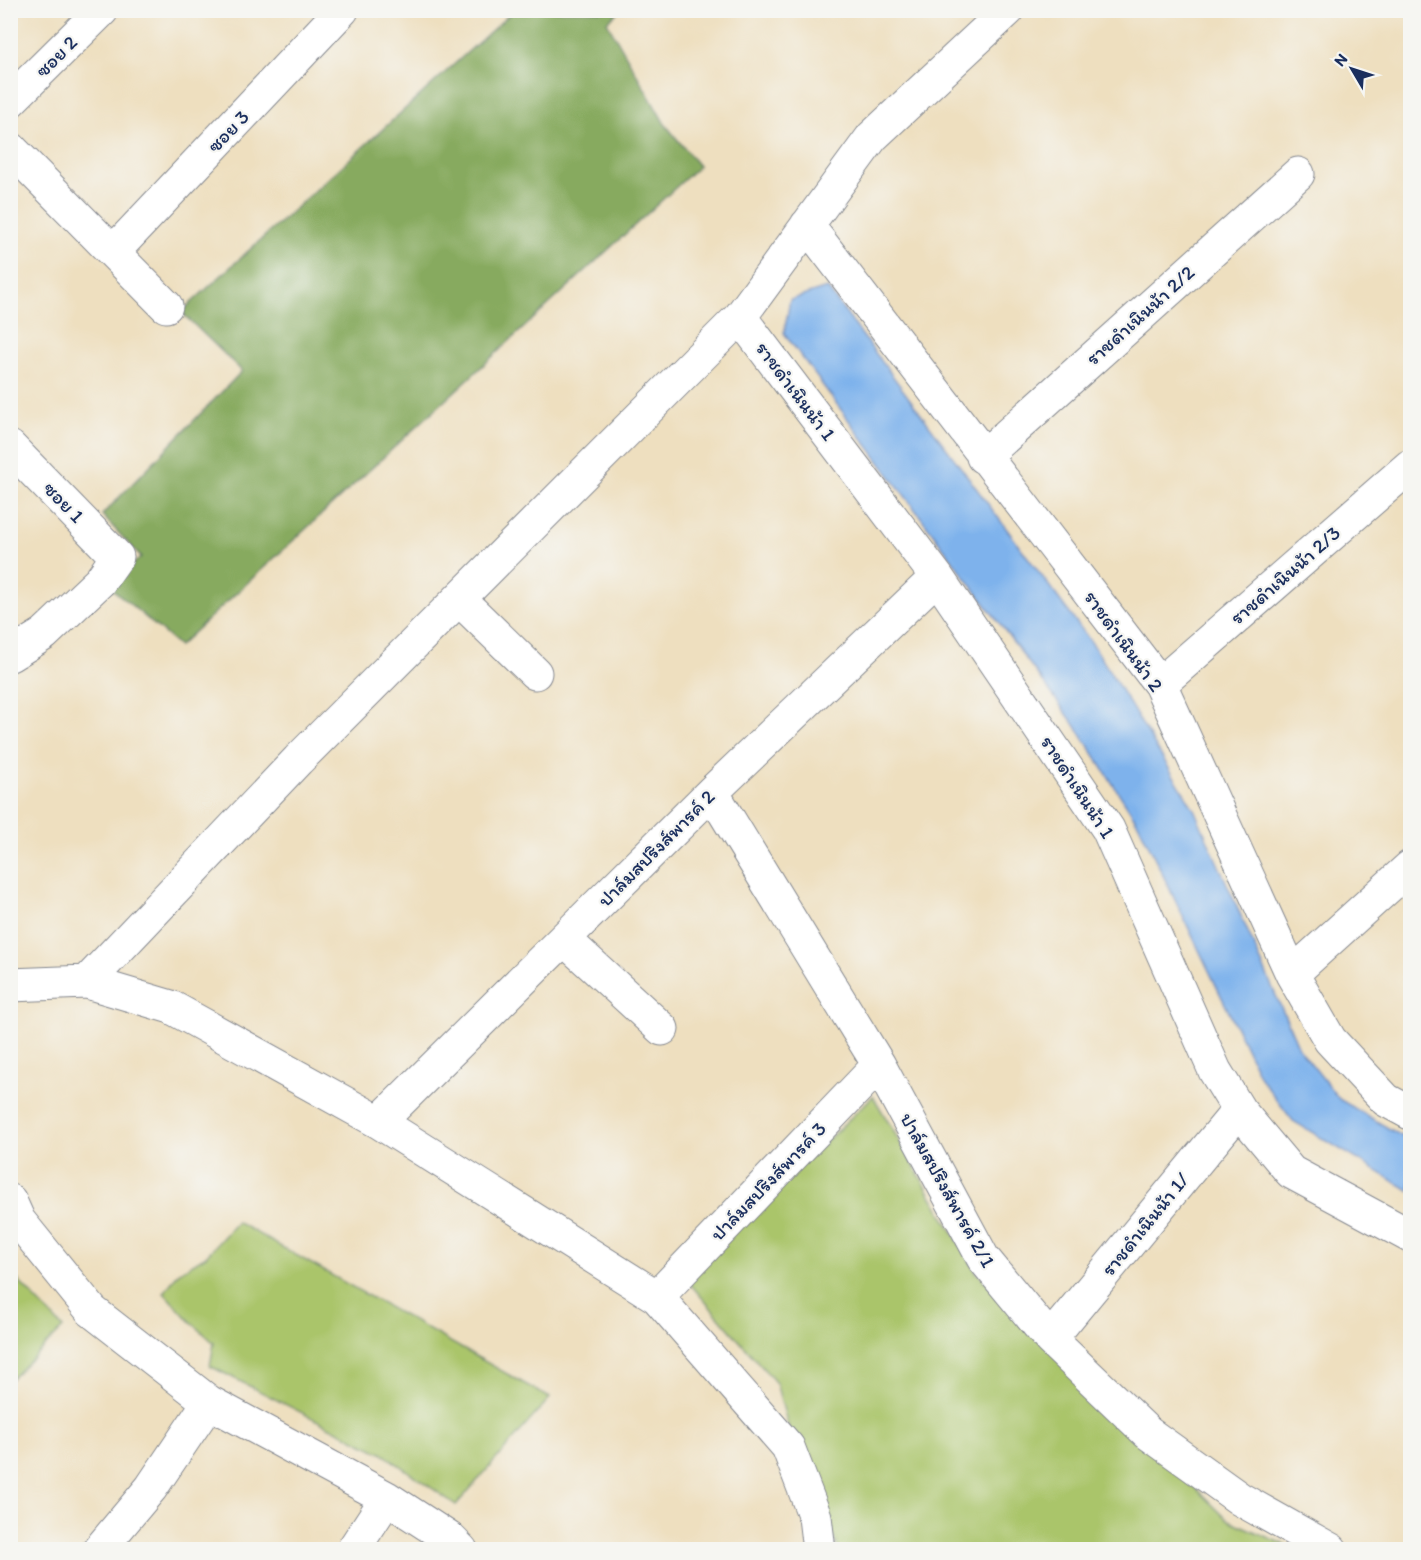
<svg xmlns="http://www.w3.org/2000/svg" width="1421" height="1560" viewBox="0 0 1421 1560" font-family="Itim,'Playpen Sans Thai',sans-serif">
<rect width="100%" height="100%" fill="#f6f6f2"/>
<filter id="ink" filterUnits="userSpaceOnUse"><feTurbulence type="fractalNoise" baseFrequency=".0167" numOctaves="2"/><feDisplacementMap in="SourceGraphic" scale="12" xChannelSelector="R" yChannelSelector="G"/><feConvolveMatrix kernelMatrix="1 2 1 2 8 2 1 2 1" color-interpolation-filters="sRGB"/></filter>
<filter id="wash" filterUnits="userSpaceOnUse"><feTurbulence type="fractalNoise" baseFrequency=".008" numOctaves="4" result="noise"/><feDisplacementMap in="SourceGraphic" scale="24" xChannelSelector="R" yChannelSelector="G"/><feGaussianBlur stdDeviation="1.35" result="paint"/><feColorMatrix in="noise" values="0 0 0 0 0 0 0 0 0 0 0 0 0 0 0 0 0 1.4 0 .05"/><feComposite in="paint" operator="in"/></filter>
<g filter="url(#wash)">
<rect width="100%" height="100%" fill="#eedfbf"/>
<path fill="#aac56b" stroke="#627a64" stroke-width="1.5" d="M 873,1096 L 976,1272 L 1227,1519 L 1294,1549 L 839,1549 L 800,1468 L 776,1383 L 685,1278 Z
M 237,1222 L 550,1398 L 456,1505 L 383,1454 L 210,1366 L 214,1343 L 186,1317 L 164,1293 L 178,1273 L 206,1256 Z
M 11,1273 L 63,1328 L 11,1379 Z"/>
<path fill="#87aa5f" stroke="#516c5e" stroke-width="1.5" d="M 513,11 L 619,11 L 607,22 L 665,124 L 699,166 L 179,646 L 109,586 L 141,557 L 102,515 L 242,371 L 181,312 Z"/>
<path fill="#7eb2ec" stroke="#4c70a5" stroke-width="1.5" d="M 827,288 L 1094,646 L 1194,809 L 1299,1048 L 1339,1099 L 1410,1141 L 1410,1191 L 1293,1121 L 1261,1079 L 1138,823 L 1075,725 L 784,333 L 790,300 Z"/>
</g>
<g filter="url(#ink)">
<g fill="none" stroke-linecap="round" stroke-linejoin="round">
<g stroke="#84878e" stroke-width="35">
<path id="minor" d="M 10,101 L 102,10
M 10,148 L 166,306
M 807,225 L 1160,684 L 1292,974 L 1330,1040 L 1386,1100 L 1410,1113
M 114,251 L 342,10
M 740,317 L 937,577 L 1108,829 L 1215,1071 L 1239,1110 L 1291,1172 L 1410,1236
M 10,447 L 117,557 L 100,581 L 44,634 L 10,655
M 983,457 L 1298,174
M 459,599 L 535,673
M 1160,684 L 1410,466
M 712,792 L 879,1065 L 983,1258 L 1050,1339 L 1148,1433 L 1240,1499 L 1331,1550
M 564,939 L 662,1029
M 1292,974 L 1410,867
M 87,982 L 298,760 L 740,317 L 872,137 L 1008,10
M 10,985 L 87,982 L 171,1007 L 379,1122 L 657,1297 L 788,1447 L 815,1517 L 819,1550
M 379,1122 L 712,792 L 937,577
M 10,1201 L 19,1221 L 92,1311 L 209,1402 L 387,1498 L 450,1539 L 461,1550
M 657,1297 L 879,1065
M 1050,1339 L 1239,1110
M 99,1550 L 151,1488 L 209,1402
M 353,1550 L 387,1498"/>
</g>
<use href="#minor" stroke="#fff" stroke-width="33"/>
</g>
</g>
<g text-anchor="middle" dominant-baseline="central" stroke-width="4.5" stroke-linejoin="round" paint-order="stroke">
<g font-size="20" fill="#1b2f5e" stroke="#f6f6f2">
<text transform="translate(56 56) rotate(-45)">ซอย 2</text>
<text transform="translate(228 131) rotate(-46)">ซอย 3</text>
<text transform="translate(1140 315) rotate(-42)">ราชดำเนินน้า 2/2</text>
<text transform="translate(796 391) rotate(53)">ราชดำเนินน้า 1</text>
<text transform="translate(64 502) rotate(46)">ซอย 1</text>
<text transform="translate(1285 575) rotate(-41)">ราชดำเนินน้า 2/3</text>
<text transform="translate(1124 641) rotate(54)">ราชดำเนินน้า 2</text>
<text transform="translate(1078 787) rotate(57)">ราชดำเนินน้า 1</text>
<text transform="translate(656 848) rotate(-45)">ปาล์มสปริงส์พารค์ 2</text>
<text transform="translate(768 1181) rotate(-46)">ปาล์มสปริงส์พารค์ 3</text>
<text transform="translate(948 1190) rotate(61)">ปาล์มสปริงส์พารค์ 2/1</text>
<text transform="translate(1145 1224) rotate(-51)">ราชดำเนินน้า 1/</text>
</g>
</g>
<rect width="1421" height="1560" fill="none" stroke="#f6f6f2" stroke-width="36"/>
<g transform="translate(1352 69) rotate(309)" stroke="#f6f6f2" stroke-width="4.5" paint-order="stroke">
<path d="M0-4.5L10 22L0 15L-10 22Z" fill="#1b2f5e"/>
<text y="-9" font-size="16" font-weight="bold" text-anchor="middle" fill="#1b2f5e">N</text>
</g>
</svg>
